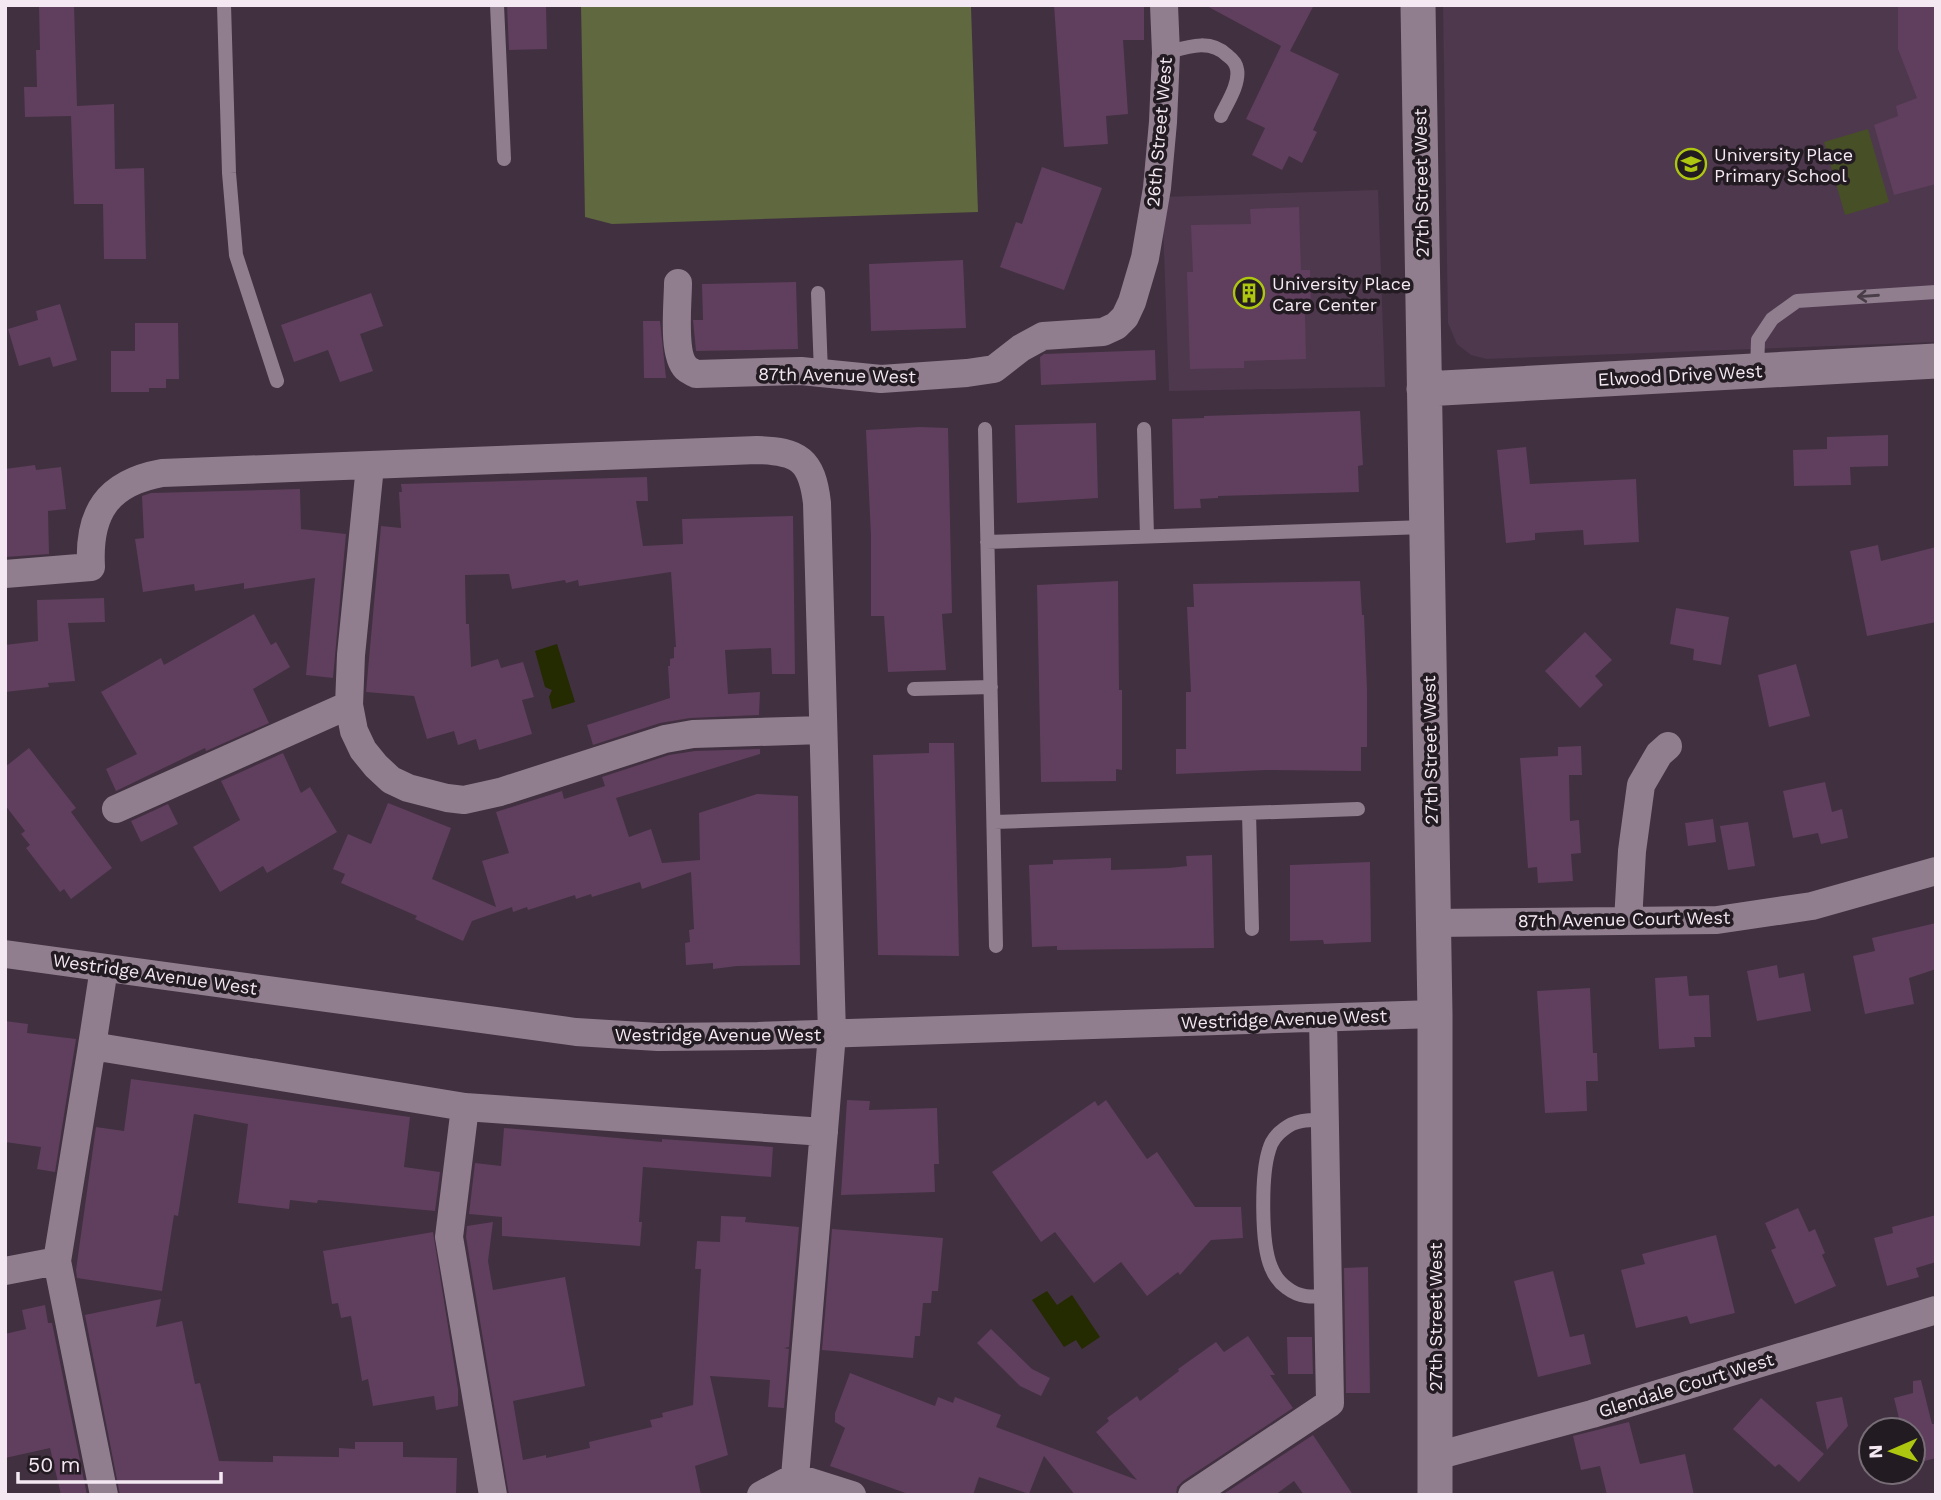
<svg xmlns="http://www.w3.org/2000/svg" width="1941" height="1500" viewBox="0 0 1941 1500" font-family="'Work Sans',sans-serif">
<rect width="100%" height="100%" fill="#413040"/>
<path fill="#4e384d" d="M 1443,5 L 1936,5 L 1936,342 L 1487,359 L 1471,355 L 1457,344 L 1448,323 Z
M 1378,190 L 1385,387 L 1169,391 L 1162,197 Z"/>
<path fill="#474f27" d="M 1868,129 L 1889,202 L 1845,215 L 1824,142 Z"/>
<path fill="#5f683e" d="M 581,5 L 971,7 L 978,212 L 612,224 L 585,217 Z"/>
<path fill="#242b00" d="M 557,644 L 575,702 L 552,709 L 549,697 L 552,690 L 545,687 L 535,651 Z
M 1047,1291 L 1057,1305 L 1072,1295 L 1100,1337 L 1082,1349 L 1076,1340 L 1064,1347 L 1032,1300 Z"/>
<path fill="#5f3f5d" d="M 39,5 L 74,5 L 77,106 L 114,104 L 115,169 L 144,168 L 146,259 L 104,259 L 103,204 L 74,204 L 71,116 L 25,117 L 24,87 L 37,87 L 36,50 L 40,50 Z
M 507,5 L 546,5 L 547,49 L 509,50 Z
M 1054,5 L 1144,5 L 1144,40 L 1123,40 L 1128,114 L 1106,116 L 1108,144 L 1064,147 Z
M 1205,5 L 1314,5 L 1290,51 L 1339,74 L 1313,130 L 1317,132 L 1302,163 L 1289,156 L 1282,170 L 1252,155 L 1265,128 L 1246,119 L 1281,46 Z
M 1898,5 L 1936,5 L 1936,184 L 1894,195 L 1874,125 L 1898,116 L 1896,106 L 1917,98 L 1898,49 Z
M 1042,167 L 1102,188 L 1064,290 L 1000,267 L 1016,222 L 1022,224 Z
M 1299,207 L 1301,270 L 1310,270 L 1311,314 L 1305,315 L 1306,359 L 1244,361 L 1244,368 L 1190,369 L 1187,272 L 1193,272 L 1191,225 L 1251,224 L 1250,209 Z
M 963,260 L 966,328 L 871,331 L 869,264 Z
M 796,282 L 798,349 L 696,351 L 693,320 L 703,320 L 702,284 Z
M 371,293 L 383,326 L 360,334 L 373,371 L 340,382 L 328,350 L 294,362 L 281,325 Z
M 60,304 L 77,360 L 53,367 L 50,357 L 19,366 L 8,329 L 38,320 L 36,311 Z
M 643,321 L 660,321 L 666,378 L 644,378 Z
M 135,323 L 178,323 L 179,379 L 166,379 L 166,388 L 149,388 L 149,392 L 111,392 L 111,351 L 135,351 Z
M 1155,350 L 1156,380 L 1041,385 L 1040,357 L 1044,354 Z
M 1360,411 L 1363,465 L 1358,466 L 1359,492 L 1218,496 L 1218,498 L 1200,499 L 1201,508 L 1174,509 L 1172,419 L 1204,418 L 1204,416 Z
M 1096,423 L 1098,498 L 1017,503 L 1015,425 Z
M 920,427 L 948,428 L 952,613 L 942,614 L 946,670 L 888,672 L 884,616 L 871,616 L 871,536 L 866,430 Z
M 1888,435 L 1888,466 L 1850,467 L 1851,485 L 1794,486 L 1793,450 L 1827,449 L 1827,437 Z
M 1526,447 L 1530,484 L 1636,479 L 1639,542 L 1584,545 L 1583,530 L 1535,533 L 1535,540 L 1506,543 L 1497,450 Z
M 35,465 L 36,470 L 61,467 L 66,509 L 48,511 L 49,554 L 5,557 L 5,469 Z
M 647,477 L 648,501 L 636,501 L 643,546 L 683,544 L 682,519 L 793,516 L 795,674 L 772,674 L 771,648 L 725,650 L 728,694 L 760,692 L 759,715 L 690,718 L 660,723 L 593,745 L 587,725 L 670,698 L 668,666 L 670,666 L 670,659 L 674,658 L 674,647 L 676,647 L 671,572 L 579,586 L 578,580 L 566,583 L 565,580 L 512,589 L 509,574 L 465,575 L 466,624 L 469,624 L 471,667 L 498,659 L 501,668 L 523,662 L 534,697 L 522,700 L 532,734 L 479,750 L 476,739 L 458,745 L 454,731 L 427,739 L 414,696 L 366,692 L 381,526 L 401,528 L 399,492 L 402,492 L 401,484 Z
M 300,489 L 301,529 L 346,534 L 333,678 L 306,675 L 315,578 L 244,589 L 244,583 L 195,591 L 194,584 L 143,592 L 135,539 L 144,538 L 142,496 L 151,493 Z
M 1878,545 L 1881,561 L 1936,547 L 1936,622 L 1867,636 L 1850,551 Z
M 1118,581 L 1119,690 L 1122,690 L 1122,770 L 1116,769 L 1116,781 L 1041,782 L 1037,585 Z
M 1360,581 L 1362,615 L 1364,615 L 1367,690 L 1367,747 L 1361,747 L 1361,771 L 1266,770 L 1176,774 L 1176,749 L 1186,749 L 1186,692 L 1191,692 L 1187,607 L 1194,607 L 1193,584 Z
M 104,598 L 105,622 L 68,623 L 75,681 L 48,683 L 49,687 L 5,692 L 5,645 L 38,641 L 37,600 Z
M 1676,608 L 1729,617 L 1721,665 L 1693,660 L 1694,649 L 1670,644 Z
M 254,614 L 271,645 L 276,642 L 290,667 L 253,689 L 269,723 L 206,751 L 205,748 L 116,791 L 106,769 L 137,754 L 101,692 L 161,658 L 164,665 Z
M 1585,632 L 1612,660 L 1595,676 L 1603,685 L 1580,708 L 1545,671 Z
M 1796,664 L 1810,716 L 1769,727 L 1758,675 Z
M 929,743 L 954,743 L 959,956 L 878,955 L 873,755 L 929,753 Z
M 1581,746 L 1582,775 L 1569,775 L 1570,821 L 1579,820 L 1581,853 L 1571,854 L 1573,881 L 1538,883 L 1537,867 L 1528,868 L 1520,758 L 1558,756 L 1558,747 Z
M 29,748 L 76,808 L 71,812 L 112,868 L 71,899 L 64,889 L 60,892 L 26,848 L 30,845 L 21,834 L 25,831 L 5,805 L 5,767 Z
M 760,749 L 760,754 L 616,798 L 629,837 L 651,829 L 662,863 L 700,860 L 699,813 L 757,794 L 798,796 L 800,965 L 737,966 L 713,969 L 713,963 L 686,965 L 685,943 L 690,942 L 689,930 L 694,929 L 691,872 L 642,889 L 640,882 L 592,897 L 591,894 L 576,899 L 575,895 L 528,910 L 527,907 L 513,912 L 512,907 L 472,921 L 463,941 L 415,919 L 417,916 L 341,883 L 345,874 L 333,869 L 348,834 L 371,844 L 388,803 L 451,828 L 432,879 L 496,907 L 482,861 L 509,853 L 496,812 L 562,791 L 564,799 L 605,786 L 602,777 L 669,755 L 695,751 Z
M 283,753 L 301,793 L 310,787 L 337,832 L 267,873 L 263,866 L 220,892 L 193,847 L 240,820 L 221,781 Z
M 1825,782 L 1832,812 L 1842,809 L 1848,838 L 1821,844 L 1818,833 L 1793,838 L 1783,791 Z
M 168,804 L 178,824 L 141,842 L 131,821 Z
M 1713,819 L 1716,842 L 1688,846 L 1685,823 Z
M 1748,822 L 1755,866 L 1728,870 L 1720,826 Z
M 1212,855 L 1214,948 L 1057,950 L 1057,946 L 1032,947 L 1029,865 L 1053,864 L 1053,860 L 1111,858 L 1111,870 L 1169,868 L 1187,866 L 1186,856 Z
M 1370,862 L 1371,942 L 1324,944 L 1323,940 L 1290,941 L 1290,865 Z
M 1936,923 L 1936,969 L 1909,978 L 1914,1004 L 1865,1014 L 1853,956 L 1875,951 L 1872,938 Z
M 1777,965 L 1779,978 L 1804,973 L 1811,1011 L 1757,1021 L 1747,971 Z
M 1687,976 L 1689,996 L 1709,995 L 1711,1037 L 1694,1037 L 1695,1047 L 1659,1049 L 1655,978 Z
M 1590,988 L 1593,1053 L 1597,1053 L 1598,1081 L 1586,1081 L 1587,1111 L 1545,1113 L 1537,991 Z
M 5,1021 L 28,1024 L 27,1033 L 76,1039 L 55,1172 L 37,1169 L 41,1147 L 5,1142 Z
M 131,1079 L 410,1117 L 404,1167 L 440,1172 L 435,1211 L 318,1200 L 317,1203 L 290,1200 L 289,1209 L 238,1203 L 248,1124 L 194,1114 L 178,1216 L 174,1215 L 162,1291 L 77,1278 L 76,1270 L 96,1127 L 124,1131 Z
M 847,1100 L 870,1101 L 869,1110 L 937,1108 L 939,1164 L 934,1164 L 935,1192 L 841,1195 Z
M 1106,1100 L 1147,1159 L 1157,1152 L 1195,1207 L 1241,1207 L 1243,1238 L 1211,1240 L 1180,1275 L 1178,1272 L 1147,1296 L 1121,1262 L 1094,1283 L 1055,1232 L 1041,1242 L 992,1172 L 1095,1101 L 1098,1106 Z
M 504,1128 L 662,1142 L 662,1139 L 773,1147 L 771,1177 L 643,1167 L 639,1222 L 642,1222 L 640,1246 L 502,1236 L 502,1217 L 469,1214 L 475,1163 L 501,1166 Z
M 1798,1208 L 1809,1232 L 1815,1229 L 1825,1253 L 1822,1255 L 1836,1286 L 1795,1304 L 1771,1250 L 1776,1248 L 1765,1223 Z
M 1936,1215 L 1936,1262 L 1916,1268 L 1919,1277 L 1887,1286 L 1874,1238 L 1893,1233 L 1892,1227 Z
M 721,1216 L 746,1217 L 745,1222 L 799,1227 L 789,1347 L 784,1348 L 789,1349 L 784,1408 L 768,1407 L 770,1380 L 710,1376 L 728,1455 L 695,1466 L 701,1495 L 509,1495 L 466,1237 L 467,1226 L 493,1222 L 488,1261 L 493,1290 L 565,1277 L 585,1386 L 513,1401 L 523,1460 L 546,1455 L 546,1458 L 590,1448 L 589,1442 L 652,1427 L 650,1420 L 663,1417 L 662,1413 L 693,1405 L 701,1269 L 695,1269 L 697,1241 L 720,1242 Z
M 832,1229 L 943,1238 L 938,1291 L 932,1291 L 931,1303 L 923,1303 L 920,1336 L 915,1336 L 913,1358 L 822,1350 Z
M 433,1232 L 458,1389 L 458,1406 L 436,1410 L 434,1396 L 373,1406 L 368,1379 L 362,1381 L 351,1316 L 341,1318 L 338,1303 L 332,1304 L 323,1251 Z
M 1716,1235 L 1735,1313 L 1690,1324 L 1687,1316 L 1636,1328 L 1621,1270 L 1645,1264 L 1642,1254 Z
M 1368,1267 L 1370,1393 L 1346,1393 L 1344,1268 Z
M 1553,1271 L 1570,1337 L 1584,1334 L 1591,1364 L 1538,1377 L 1514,1281 Z
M 161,1299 L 156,1327 L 182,1321 L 195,1384 L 200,1383 L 219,1461 L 273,1462 L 273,1456 L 339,1457 L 339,1448 L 355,1449 L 355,1442 L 403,1442 L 403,1457 L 457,1458 L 456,1495 L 120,1495 L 85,1315 Z
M 45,1305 L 48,1323 L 52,1323 L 87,1495 L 61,1495 L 50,1448 L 5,1458 L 5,1334 L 26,1329 L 22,1310 Z
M 991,1329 L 1032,1369 L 1050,1378 L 1041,1396 L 1020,1386 L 977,1343 Z
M 1248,1336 L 1275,1375 L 1270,1375 L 1293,1408 L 1183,1481 L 1177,1487 L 1176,1495 L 1075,1495 L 1044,1456 L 1029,1494 L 979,1477 L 973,1495 L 911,1495 L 830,1466 L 845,1428 L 835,1422 L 835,1413 L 850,1373 L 935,1406 L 938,1397 L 953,1403 L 955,1397 L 1001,1415 L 996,1427 L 1137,1480 L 1096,1432 L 1109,1421 L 1107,1418 L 1137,1396 L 1140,1401 L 1179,1371 L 1178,1369 L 1216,1342 L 1224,1352 Z
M 1287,1337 L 1312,1337 L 1313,1374 L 1288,1374 Z
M 1921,1380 L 1932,1424 L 1936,1424 L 1936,1458 L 1913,1464 L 1913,1430 L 1902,1430 L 1894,1398 L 1913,1393 L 1913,1381 Z
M 1842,1397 L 1848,1426 L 1827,1450 L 1816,1402 Z
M 1761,1398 L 1824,1454 L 1799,1482 L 1779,1464 L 1775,1467 L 1733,1429 Z
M 1629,1422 L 1640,1464 L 1685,1454 L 1694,1495 L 1607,1495 L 1600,1466 L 1581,1470 L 1573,1436 Z
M 1313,1435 L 1353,1495 L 1304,1495 L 1294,1481 L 1275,1495 L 1222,1495 Z"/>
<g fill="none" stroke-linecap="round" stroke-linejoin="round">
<path stroke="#907e8f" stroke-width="14" d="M 224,5 L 229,173 L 236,255 L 277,381
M 497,5 L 504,159
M 1166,53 C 1187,47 1210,38 1228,56 C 1232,59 1236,63 1237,69 C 1240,84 1227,103 1221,116
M 818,293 L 821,373
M 1757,371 L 1758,340 L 1772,319 L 1797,301 L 1936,292
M 985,429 L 996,946
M 1144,429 L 1147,536
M 987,542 L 1425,527
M 914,689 L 991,687
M 1249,813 L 1252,929
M 994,822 L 1358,809
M 1325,1120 C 1310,1120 1296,1119 1284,1129 C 1277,1134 1271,1142 1269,1150 C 1261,1175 1261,1244 1271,1267 C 1274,1275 1280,1283 1287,1288 C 1300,1298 1312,1297 1328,1296"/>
<path stroke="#907e8f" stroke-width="28" d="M 678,283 C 678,303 672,354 686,368 C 689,371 693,372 696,374 L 801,371 L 881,379 L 967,373 L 994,369 L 1021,348 L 1043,336 L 1103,332 L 1116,326 L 1125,317 L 1132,302 L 1145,258 L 1157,188 L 1163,122 L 1166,53 L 1164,5
M 370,466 L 351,655 L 349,705 L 354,731 L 363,750 L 376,766 L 391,780 L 408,788 L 447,798 L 464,800 L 500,792 L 665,739 L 693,734 L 823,730
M 5,574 L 91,567 C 88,513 107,483 162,473 L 757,450 C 799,451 812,460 817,503 L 832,1034 L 795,1477
M 116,809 L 349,705
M 1628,921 L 1632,851 L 1641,785 L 1659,754 L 1668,746
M 1433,923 L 1717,920 L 1812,906 L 1936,871
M 5,954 L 576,1032 L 658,1037 L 758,1036 L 1435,1014
M 92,1046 L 104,968
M 465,1107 L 449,1237 L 493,1495
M 5,1271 L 57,1261
M 1436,1456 L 1592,1414 L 1936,1310
M 104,1495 L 57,1261 L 92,1046 L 465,1107 L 824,1132
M 761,1495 L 795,1477 L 852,1495
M 1192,1495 L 1330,1403 L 1323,1018"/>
<path stroke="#907e8f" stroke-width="35" d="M 1418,5 L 1435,1014 L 1435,1495
M 1424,389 L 1936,361"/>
</g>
<defs><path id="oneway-shaft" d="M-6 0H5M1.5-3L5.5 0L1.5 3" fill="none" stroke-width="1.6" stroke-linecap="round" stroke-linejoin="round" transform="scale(1.75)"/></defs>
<use stroke="#493e48" href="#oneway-shaft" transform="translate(1868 296) rotate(176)"/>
<defs>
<g id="school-ring" transform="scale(1.575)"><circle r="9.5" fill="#231b22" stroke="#adc60f" stroke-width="1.5"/><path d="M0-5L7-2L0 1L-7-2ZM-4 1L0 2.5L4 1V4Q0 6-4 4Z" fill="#adc60f"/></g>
<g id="building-ring" transform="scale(1.575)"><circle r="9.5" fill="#231b22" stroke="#adc60f" stroke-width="1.5"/><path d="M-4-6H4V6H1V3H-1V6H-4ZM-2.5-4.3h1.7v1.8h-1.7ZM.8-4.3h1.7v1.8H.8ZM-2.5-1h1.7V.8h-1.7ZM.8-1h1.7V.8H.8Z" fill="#adc60f"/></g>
</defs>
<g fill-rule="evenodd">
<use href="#school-ring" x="1691" y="164"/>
<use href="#building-ring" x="1249" y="293"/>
</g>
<g text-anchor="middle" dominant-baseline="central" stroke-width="7" stroke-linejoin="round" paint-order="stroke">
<g font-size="18" fill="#f4e9f3" stroke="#231b22">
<text transform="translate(1159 132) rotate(-85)">26th Street West</text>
<text transform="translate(1421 183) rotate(-91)">27th Street West</text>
<text transform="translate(837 375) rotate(1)">87th Avenue West</text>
<text transform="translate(1680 375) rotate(-3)">Elwood Drive West</text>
<text transform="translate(1430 750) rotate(-91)">27th Street West</text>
<text transform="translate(1624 919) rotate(-1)">87th Avenue Court West</text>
<text transform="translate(155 974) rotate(8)">Westridge Avenue West</text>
<text transform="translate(1284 1019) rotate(-2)">Westridge Avenue West</text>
<text x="718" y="1034">Westridge Avenue West</text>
<text transform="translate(1435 1317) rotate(-90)">27th Street West</text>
<text transform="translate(1686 1385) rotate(-17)">Glendale Court West</text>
</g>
<g font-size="18" fill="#f4e9f3" stroke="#231b22" text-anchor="start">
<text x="1714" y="154">University Place<tspan x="1714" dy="21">Primary School</tspan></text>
<text x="1272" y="283">University Place<tspan x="1272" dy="21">Care Center</tspan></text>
</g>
</g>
<rect width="1941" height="1500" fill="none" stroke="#f4e9f3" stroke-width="14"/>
<g transform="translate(1892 1451) rotate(268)"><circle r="33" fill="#231b22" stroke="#776d76" stroke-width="2"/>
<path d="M0-5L12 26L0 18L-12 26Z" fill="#adc60f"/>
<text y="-10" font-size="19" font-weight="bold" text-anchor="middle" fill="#f4e9f3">N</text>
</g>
<path d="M18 1472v10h203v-10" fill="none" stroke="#f4e9f3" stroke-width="3.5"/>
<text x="28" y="1472" font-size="21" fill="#f4e9f3" stroke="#231b22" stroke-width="5" paint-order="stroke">50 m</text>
</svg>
